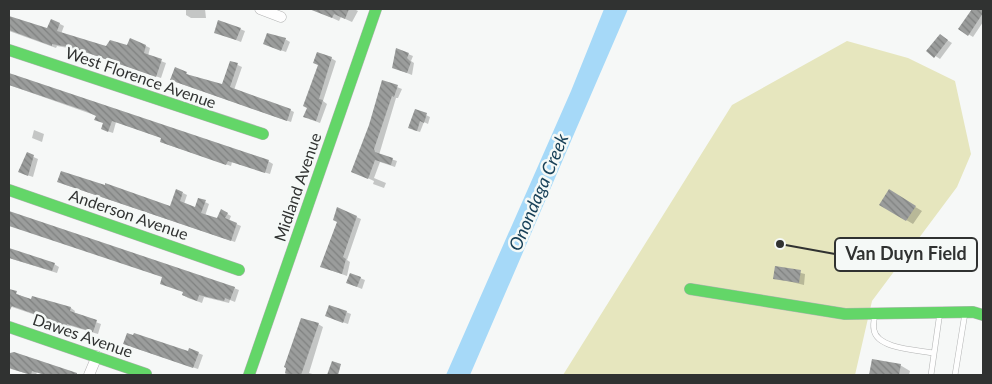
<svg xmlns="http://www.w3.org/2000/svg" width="992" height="384" viewBox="0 0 992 384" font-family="Lato,sans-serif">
<defs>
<pattern id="building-back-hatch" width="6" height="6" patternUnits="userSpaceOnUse" patternTransform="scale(1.25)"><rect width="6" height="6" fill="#9b9d9c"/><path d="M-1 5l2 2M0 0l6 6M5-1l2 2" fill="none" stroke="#7f8180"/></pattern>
</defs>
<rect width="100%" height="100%" fill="#f6f8f7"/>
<path fill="#e6e6be" d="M 847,41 L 908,58 L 955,81 L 971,154 L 957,187 L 872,301 L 855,375 L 563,375 L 732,105 Z"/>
<path fill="#a6d9f8" d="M 604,9 L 628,9 L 470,375 L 446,375 L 571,91 Z"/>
<path fill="#0003" d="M 186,9 L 205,9 L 206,18 L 191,18 L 186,15 Z
M 321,9 L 354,9 L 358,11 L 352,22 L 341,17 L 339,21 L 319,12 Z
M 974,9 L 983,11 L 983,22 L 973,37 L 960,29 Z
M 9,18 L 48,30 L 60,24 L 64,26 L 61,34 L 107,47 L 127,47 L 130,40 L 146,46 L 150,48 L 148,56 L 166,63 L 161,78 L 79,50 L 57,46 L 56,48 L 9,31 Z
M 240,29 L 245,31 L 241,42 L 215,32 Z
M 944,38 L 952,43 L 940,59 L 928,51 Z
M 285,39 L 290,42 L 286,52 L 269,46 Z
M 408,54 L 413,56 L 411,61 L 414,63 L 412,75 L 394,68 Z
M 331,58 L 336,61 L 323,101 L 327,104 L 320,123 L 309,119 L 319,65 Z
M 231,62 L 242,67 L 234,90 L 290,110 L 294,112 L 291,122 L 176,82 L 186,73 L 190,76 L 223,86 Z
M 9,74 L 268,161 L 273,164 L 270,174 L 232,162 L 231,166 L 166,144 L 161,142 L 162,138 L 116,122 L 113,133 L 107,131 L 104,123 L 97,116 L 9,85 Z
M 397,87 L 402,89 L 398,98 L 396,98 L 379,155 L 397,161 L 395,167 L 380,162 L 374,178 L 386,183 L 384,188 L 373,184 L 374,181 L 357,173 L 370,125 Z
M 416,110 L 430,117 L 428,124 L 424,122 L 420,132 L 413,130 Z
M 34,130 L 44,134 L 42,142 L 32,138 Z
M 27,154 L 38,159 L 33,177 L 24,174 Z
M 63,184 L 171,207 L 183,193 L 187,195 L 184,204 L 196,208 L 205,202 L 209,204 L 205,216 L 218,220 L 222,211 L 231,216 L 229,221 L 241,226 L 235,242 Z
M 889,191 L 922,211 L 913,224 L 881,205 Z
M 338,209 L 361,219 L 347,260 L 350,262 L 347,276 L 322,267 L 338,221 Z
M 9,212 L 234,288 L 239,290 L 235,302 L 230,300 L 229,303 L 204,297 L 202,303 L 188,298 L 183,295 L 184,292 L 164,277 L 9,225 Z
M 9,249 L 54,264 L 59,267 L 57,273 L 12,259 L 9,257 Z
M 776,267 L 805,274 L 804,285 L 775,278 Z
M 360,278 L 365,280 L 362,289 L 348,283 Z
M 9,290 L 32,301 L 71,308 L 75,311 L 74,314 L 101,324 L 98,334 L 71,326 L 70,330 L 59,327 L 56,322 L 9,306 Z
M 346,312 L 351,314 L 348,324 L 331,318 Z
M 318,324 L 323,327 L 309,373 L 316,375 L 285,375 L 291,348 Z
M 129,346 L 198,353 L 203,355 L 198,369 Z
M 14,353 L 68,373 L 67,375 L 45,375 L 37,372 L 36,375 L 31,375 L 11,369 L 9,367 L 9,355 Z
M 873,360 L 900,365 L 910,371 L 909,375 L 870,375 Z"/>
<path fill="url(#building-back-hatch)" d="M 309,9 L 349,9 L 345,19 L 334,14 L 332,18 Z
M 972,9 L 983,9 L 983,13 L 968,36 L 958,29 Z
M 9,16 L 47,28 L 51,19 L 60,23 L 57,31 L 106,46 L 110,40 L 127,45 L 130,38 L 146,45 L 144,53 L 162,59 L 156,77 L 74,48 L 52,44 L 52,46 L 9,30 Z
M 218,20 L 241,28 L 236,40 L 214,33 Z
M 267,33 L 286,38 L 281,51 L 263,44 Z
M 940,34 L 948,40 L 934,58 L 926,51 Z
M 396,48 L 409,53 L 407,58 L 411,62 L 407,73 L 392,68 Z
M 317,52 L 332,57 L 319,99 L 323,100 L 316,121 L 303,117 L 307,108 L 303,106 L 318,65 L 313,63 Z
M 230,61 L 238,63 L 230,87 L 291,109 L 287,121 L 170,80 L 175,67 L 187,72 L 186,74 L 222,84 Z
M 9,73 L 269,160 L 265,173 L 228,161 L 226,165 L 180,149 L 160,142 L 161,138 L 112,121 L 108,132 L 101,129 L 103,123 L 94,120 L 96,116 L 86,111 L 9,85 Z
M 382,80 L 398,85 L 394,97 L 392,96 L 374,149 L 375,152 L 393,158 L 391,165 L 375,160 L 368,179 L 351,172 L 369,125 Z
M 415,109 L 427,113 L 424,123 L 420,121 L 417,131 L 408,128 Z
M 27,152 L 34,155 L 28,176 L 18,172 Z
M 61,171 L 105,185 L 105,183 L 170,206 L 176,189 L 183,192 L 180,201 L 195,207 L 198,198 L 206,200 L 201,213 L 217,218 L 221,209 L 228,213 L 225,218 L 237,223 L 231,241 L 57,182 Z
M 889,189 L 916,206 L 906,221 L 879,205 Z
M 337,207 L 357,216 L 343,257 L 346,259 L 342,274 L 320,267 L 337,222 L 333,220 Z
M 9,211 L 235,287 L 230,300 L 225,298 L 224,301 L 199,295 L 197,301 L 182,295 L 183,292 L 160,284 L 162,277 L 9,226 Z
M 9,248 L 55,263 L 52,271 L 9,258 Z
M 775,266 L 801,270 L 799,283 L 773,279 Z
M 350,273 L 361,277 L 357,287 L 346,283 Z
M 9,289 L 17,291 L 16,294 L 31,299 L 32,296 L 71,307 L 70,311 L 97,320 L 93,332 L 67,324 L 65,329 L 53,325 L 54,321 L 12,306 L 9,312 Z
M 329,305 L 347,311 L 343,323 L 325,316 Z
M 301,318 L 319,323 L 301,375 L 291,375 L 285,373 L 286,368 L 284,367 Z
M 127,333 L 133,335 L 134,333 L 188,351 L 189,348 L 199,352 L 193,368 L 123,344 Z
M 14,352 L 77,373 L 77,375 L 45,375 L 32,371 L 31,375 L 9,368 L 10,353 Z
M 872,359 L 901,364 L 899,375 L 869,375 Z
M 332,361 L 341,364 L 338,375 L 327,375 Z"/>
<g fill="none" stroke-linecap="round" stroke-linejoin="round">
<g stroke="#b2b3b3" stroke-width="6">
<path id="lane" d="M 875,314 C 874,319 873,326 874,330 C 877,349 918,350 934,353
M 931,375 L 940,312
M 955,375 L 965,313"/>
</g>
<g stroke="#b2b3b3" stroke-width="11">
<path id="street" d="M 260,9 L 281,17
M 89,375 L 97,356"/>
</g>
<g stroke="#b2b3b3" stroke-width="12">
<path id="fast" d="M 9,50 L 263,134
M 9,190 L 239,270
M 690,289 L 845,314 L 973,312 L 983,315
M 9,327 L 146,374
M 249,375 L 376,9"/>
</g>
<use href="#lane" stroke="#fefefe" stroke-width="5"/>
<use href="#street" stroke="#fefefe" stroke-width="10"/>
<use href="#fast" stroke="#63d668" stroke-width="11"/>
</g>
<g text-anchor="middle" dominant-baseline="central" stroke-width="5" stroke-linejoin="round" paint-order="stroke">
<g font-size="16" fill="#303231" stroke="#f5f9f7">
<text transform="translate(141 77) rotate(19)">West Florence Avenue</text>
<text transform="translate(297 187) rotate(-71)">Midland Avenue</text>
<text transform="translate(129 214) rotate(19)">Anderson Avenue</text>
<text transform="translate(83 335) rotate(19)">Dawes Avenue</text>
</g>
<g font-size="18" font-style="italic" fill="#184158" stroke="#f5f9f7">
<text transform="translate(538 192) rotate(-67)">Onondaga Creek</text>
</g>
</g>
<path fill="none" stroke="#303231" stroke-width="2" d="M780 244L835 254"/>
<circle fill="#303231" stroke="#f5f9f7" stroke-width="2" cx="780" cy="244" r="5"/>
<rect fill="#f5f9f7" stroke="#303231" stroke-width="2" x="835" y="238" width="142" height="33" rx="5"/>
<g font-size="18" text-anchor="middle" font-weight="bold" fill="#303231">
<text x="906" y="260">Van Duyn Field</text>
</g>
<rect width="992" height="384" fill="none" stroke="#303231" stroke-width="20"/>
</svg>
